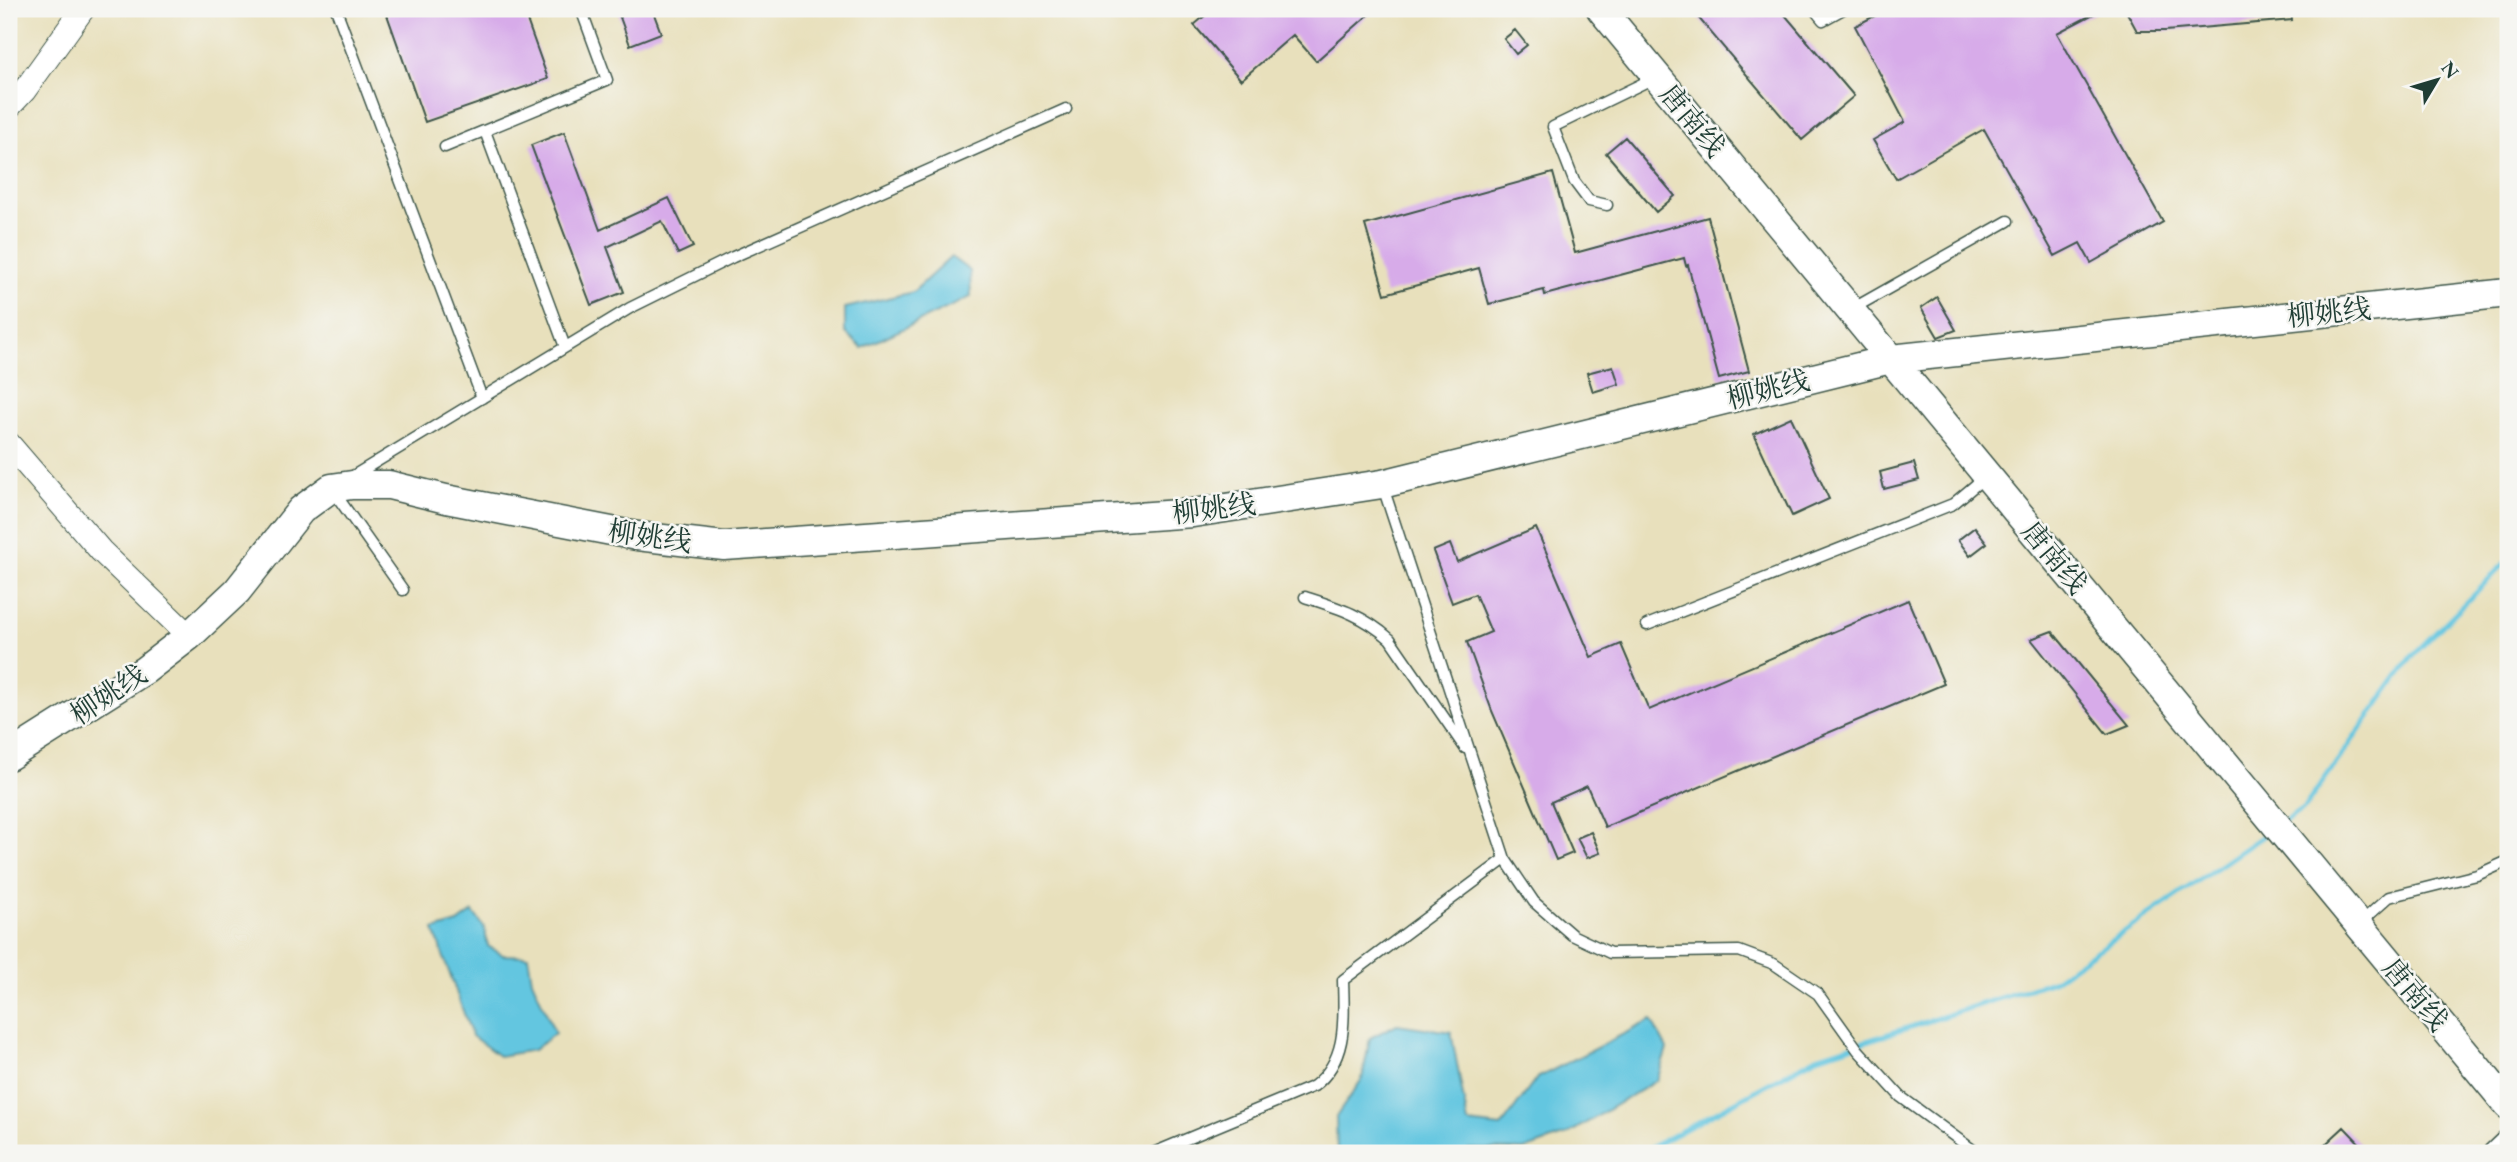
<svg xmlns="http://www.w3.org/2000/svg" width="2517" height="1162" viewBox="0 0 2517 1162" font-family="'EB Garamond','Noto Serif SC',serif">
<rect width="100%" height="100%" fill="#f6f6f2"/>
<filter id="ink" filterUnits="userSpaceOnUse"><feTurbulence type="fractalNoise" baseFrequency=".0143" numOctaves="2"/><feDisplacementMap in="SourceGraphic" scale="14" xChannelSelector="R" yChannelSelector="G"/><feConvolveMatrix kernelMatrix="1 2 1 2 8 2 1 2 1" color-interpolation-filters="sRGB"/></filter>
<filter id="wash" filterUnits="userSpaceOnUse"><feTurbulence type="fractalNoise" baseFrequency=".00686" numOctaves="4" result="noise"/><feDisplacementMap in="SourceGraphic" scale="28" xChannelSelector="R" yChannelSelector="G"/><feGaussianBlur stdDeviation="1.57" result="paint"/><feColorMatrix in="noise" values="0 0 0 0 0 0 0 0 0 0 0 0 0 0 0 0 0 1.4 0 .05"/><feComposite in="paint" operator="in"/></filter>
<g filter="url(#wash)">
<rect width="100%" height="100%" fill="#e8e0bc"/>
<path fill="#63c6e0" stroke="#41828a" stroke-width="2" d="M 951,257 L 970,271 L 971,297 L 862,348 L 845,332 L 845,308 L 913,292 Z
M 473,912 L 484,927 L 488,946 L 503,955 L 528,956 L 532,980 L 555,1033 L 534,1050 L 499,1056 L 472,1036 L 434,930 L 458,923 Z
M 1651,1020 L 1667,1049 L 1657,1080 L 1566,1135 L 1524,1150 L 1469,1149 L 1463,1153 L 1337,1153 L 1336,1117 L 1362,1079 L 1370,1038 L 1397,1024 L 1451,1032 L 1468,1123 L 1501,1127 L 1537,1078 Z"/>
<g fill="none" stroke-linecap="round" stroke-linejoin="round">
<path stroke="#63c6e0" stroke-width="5" d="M 2284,822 L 2304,808 L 2414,654 L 2508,560
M 1641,1153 L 1817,1057 L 2053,981 L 2270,831"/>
</g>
<g id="blocks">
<path fill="#d7abe9" d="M 385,9 L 523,9 L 548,79 L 425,122 Z
M 617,9 L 652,9 L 661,33 L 630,45 Z
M 1213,9 L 1375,9 L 1316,61 L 1293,35 L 1241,80 L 1194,25 Z
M 1691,9 L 1780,9 L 1854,96 L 1802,140 Z
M 1888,9 L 2103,9 L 2057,33 L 2163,222 L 2091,263 L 2080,243 L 2055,256 L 1984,129 L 1896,179 L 1873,140 L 1905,122 L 1855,26 Z
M 2125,9 L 2160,9 L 2162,13 L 2212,9 L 2291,9 L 2292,20 L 2165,31 L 2137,31 Z
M 1515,30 L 1527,45 L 1516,54 L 1504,39 Z
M 564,132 L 600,230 L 669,198 L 693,247 L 678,254 L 662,221 L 607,247 L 624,292 L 591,305 L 531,145 Z
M 1625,137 L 1675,196 L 1656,212 L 1606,153 Z
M 1553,173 L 1575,253 L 1708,217 L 1749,371 L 1719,379 L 1688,265 L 1686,266 L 1684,258 L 1545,295 L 1544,290 L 1489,304 L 1479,268 L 1385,294 L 1365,225 Z
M 1937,297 L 1956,330 L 1938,337 L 1921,308 Z
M 1613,366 L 1619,384 L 1593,392 L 1587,373 Z
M 1791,417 L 1829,499 L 1792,516 L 1754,434 Z
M 1914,463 L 1919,480 L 1884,489 L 1880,472 Z
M 1975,527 L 1987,543 L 1970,556 L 1958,540 Z
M 1536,528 L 1591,657 L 1621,644 L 1649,710 L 1908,600 L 1944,684 L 1605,827 L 1587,786 L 1551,802 L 1573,853 L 1556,860 L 1492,711 L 1467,642 L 1491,632 L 1475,594 L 1452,603 L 1433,551 L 1450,544 L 1457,562 Z
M 2052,631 L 2129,725 L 2107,734 L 2031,639 Z
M 1591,832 L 1600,853 L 1587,858 L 1577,838 Z
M 2344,1127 L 2369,1153 L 2316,1153 Z"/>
</g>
</g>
<g filter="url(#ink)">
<use href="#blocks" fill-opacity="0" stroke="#3d5548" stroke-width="2"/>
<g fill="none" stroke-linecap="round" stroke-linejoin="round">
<g stroke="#3d5548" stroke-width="13">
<path id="service" d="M 336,9 L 482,398
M 1814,9 L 1823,20 L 1843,9
M 485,131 L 565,347
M 445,147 L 607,80 L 581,9
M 1607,205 L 1589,201 L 1574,181 L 1553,127 L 1654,78
M 1852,309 L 2008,221
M 348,479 L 630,308 L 733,257 L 1066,109
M 1382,484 L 1505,859 L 1534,902 L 1572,935 L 1610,953 L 1739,951 L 1774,964 L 1818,994 L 1858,1050 L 1901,1097 L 1977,1153
M 334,492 L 403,590
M 1305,597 C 1339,608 1363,615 1390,639 L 1465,748
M 1647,625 L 1953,504 L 1985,477
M 2359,924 L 2389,897 L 2477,875 L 2508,861
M 1153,1153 L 1314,1086 C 1348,1060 1344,1019 1343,980 L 1505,859
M 2486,1153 L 2508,1132"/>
</g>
<g stroke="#3d5548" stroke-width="25">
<path id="minor" d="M 9,107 L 24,91 L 83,9
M 9,444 L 101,551 L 189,636"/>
</g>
<g stroke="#3d5548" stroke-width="31">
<path id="tertiary" d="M 1601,9 L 2508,1105
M 9,756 L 145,670 L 189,636 L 237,591 L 301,510 L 331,488 L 352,485 L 389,485 L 446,499 L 637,536 L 724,546 L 1193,513 L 1382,484 L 1891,359 L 2508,293"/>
</g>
<use href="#service" stroke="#fff" stroke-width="10"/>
<use href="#minor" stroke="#fff" stroke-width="23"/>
<use href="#tertiary" stroke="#fff" stroke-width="28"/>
</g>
</g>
<g text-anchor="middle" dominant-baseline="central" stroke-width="5" stroke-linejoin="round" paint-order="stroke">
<g font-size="28" fill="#1f3d34" stroke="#f6f6f2">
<text transform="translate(1693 120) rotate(50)">唐南线</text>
<text transform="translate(2329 312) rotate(-6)">柳姚线</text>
<text transform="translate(1768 389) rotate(-14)">柳姚线</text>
<text transform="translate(1214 508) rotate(-7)">柳姚线</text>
<text transform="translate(650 536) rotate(8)">柳姚线</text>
<text transform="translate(2055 557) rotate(50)">唐南线</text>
<text transform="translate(108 694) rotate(-34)">柳姚线</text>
<text transform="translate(2416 994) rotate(50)">唐南线</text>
</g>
</g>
<rect width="2517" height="1162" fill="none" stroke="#f6f6f2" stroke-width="35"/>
<g transform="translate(2437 80) rotate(52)" stroke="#f6f6f2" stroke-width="5" paint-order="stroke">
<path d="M0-5L12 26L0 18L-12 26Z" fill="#1f3d34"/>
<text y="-10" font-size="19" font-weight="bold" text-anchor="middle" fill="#1f3d34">N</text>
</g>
</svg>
